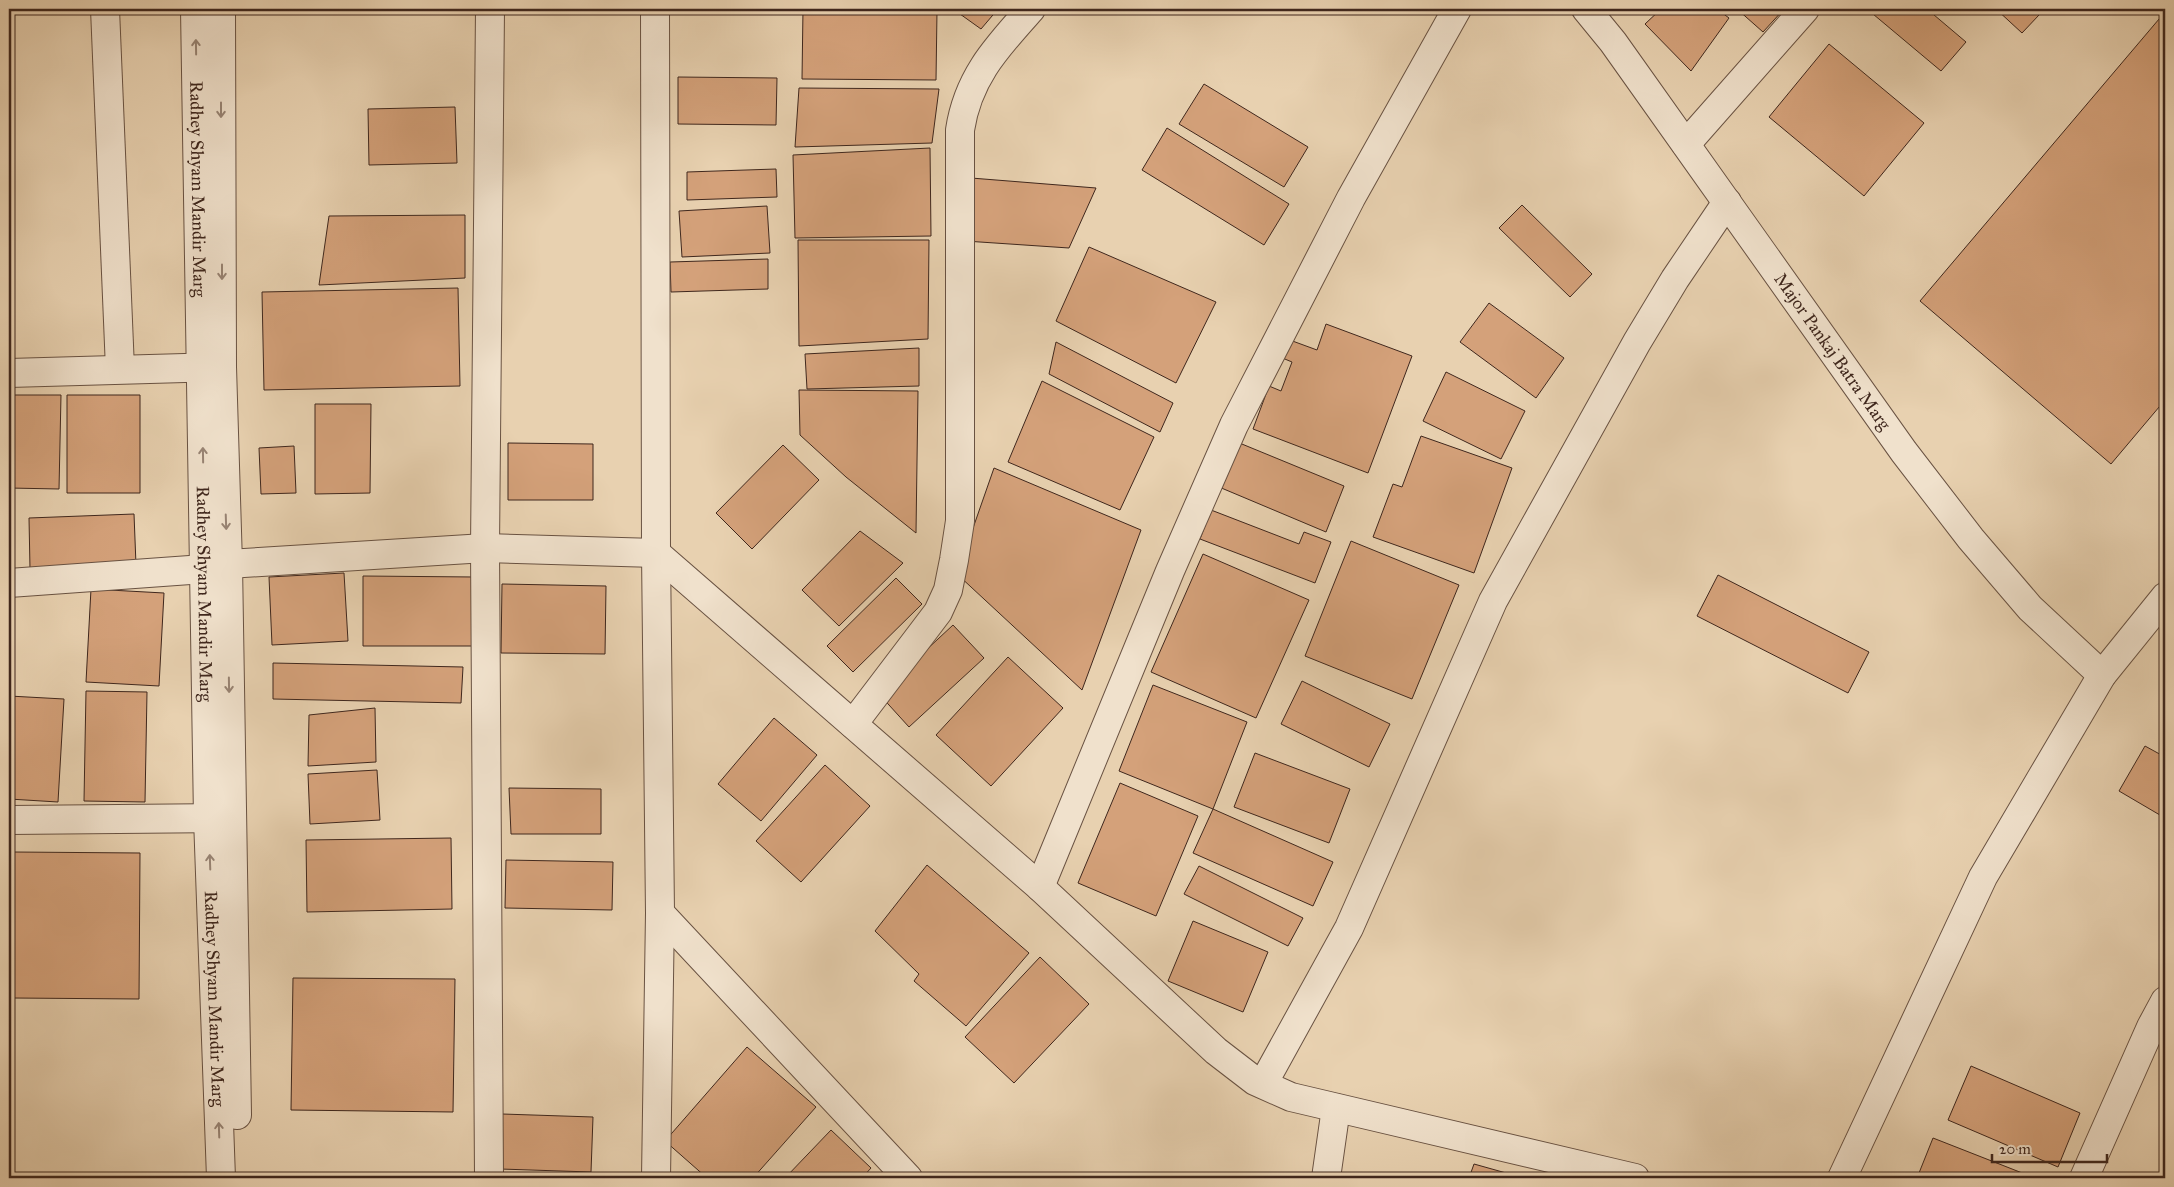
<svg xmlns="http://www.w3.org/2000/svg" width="2174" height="1187" viewBox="0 0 2174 1187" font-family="'IM FELL Great Primer',serif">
<rect width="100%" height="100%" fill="#e8d1b0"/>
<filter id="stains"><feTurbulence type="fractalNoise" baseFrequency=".004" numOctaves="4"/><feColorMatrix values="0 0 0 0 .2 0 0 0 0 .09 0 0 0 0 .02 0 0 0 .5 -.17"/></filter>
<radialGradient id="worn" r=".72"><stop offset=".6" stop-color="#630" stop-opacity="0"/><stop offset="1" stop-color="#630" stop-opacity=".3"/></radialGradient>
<path fill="#d4a17a" stroke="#3f271d" d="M 803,9 L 937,11 L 936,80 L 802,79 Z
M 953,9 L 998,9 L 981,29 Z
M 1661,9 L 1717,9 L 1729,18 L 1691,71 L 1645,24 Z
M 1737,9 L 1784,9 L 1763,32 Z
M 1867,9 L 1927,9 L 1966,42 L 1941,71 Z
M 1996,9 L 2033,9 L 2039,15 L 2022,33 Z
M 2165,12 L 2165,400 L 2111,464 L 1920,301 Z
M 1829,44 L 1924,123 L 1864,196 L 1769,117 Z
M 678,77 L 777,78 L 776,125 L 678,124 Z
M 1204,84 L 1308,147 L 1284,187 L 1179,124 Z
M 799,88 L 939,89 L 932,143 L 795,147 Z
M 455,107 L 457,163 L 369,165 L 368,109 Z
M 1167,128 L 1289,204 L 1264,245 L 1142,170 Z
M 930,148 L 931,236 L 795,238 L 793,155 Z
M 776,169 L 777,197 L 687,200 L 687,172 Z
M 971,178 L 1096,188 L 1069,248 L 965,241 Z
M 1522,205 L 1592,274 L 1570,297 L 1499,228 Z
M 767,206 L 770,253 L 682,257 L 679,211 Z
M 465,215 L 465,278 L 319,285 L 329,216 Z
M 798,240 L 929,240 L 928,339 L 799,346 Z
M 1089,247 L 1216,302 L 1176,383 L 1056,321 Z
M 768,259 L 768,289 L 671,292 L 670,262 Z
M 458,288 L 460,386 L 264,390 L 262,292 Z
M 1489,303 L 1564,358 L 1536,398 L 1460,342 Z
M 1326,324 L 1412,356 L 1368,473 L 1253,429 L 1269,386 L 1281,391 L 1292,362 L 1280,357 L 1287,339 L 1317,350 Z
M 1056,342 L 1173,403 L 1160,432 L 1049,374 Z
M 919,348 L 919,386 L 807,389 L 805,354 Z
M 1446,372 L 1525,411 L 1501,459 L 1423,421 Z
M 1042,381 L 1154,437 L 1120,510 L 1008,462 Z
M 799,390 L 918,391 L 916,533 L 846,477 L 800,435 Z
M 9,395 L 61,395 L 59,489 L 9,488 Z
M 67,395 L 140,395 L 140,493 L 67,493 Z
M 315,404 L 371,404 L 370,493 L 315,494 Z
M 1421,436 L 1512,468 L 1474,573 L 1373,537 L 1393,484 L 1402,487 Z
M 1237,442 L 1344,486 L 1326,532 L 1219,487 Z
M 508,443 L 593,444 L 593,500 L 508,500 Z
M 783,445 L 819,480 L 752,549 L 716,513 Z
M 294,446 L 296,493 L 261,494 L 259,448 Z
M 994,468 L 1141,530 L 1082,690 L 957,574 Z
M 1211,510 L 1299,544 L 1304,532 L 1331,542 L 1315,583 L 1200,539 Z
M 134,514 L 136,565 L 30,569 L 29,518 Z
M 860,531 L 903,563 L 839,626 L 802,590 Z
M 1351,541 L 1459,585 L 1412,699 L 1305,656 Z
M 1203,554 L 1309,600 L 1256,718 L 1151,672 Z
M 344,573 L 348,641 L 272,645 L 269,577 Z
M 1718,575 L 1869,652 L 1848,693 L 1697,616 Z
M 363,576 L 475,577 L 475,646 L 363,646 Z
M 896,578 L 922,604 L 853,672 L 827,646 Z
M 502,584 L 606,586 L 605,654 L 501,653 Z
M 91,589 L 164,593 L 159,686 L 86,682 Z
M 953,625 L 984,658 L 909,727 L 879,694 Z
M 1008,657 L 1063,708 L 991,786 L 936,735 Z
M 273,663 L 463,667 L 461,703 L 273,699 Z
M 1302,681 L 1390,724 L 1369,767 L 1281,724 Z
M 1153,685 L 1247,722 L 1213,809 L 1119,771 Z
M 86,691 L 147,692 L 145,802 L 84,801 Z
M 9,696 L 64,699 L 58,802 L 9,799 Z
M 375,708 L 376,762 L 308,766 L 309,715 Z
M 774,718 L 817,755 L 761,821 L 718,784 Z
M 2145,746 L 2165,757 L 2165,818 L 2119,791 Z
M 1255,753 L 1350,789 L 1329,843 L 1234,807 Z
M 825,765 L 870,806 L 801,882 L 756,841 Z
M 377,770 L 380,820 L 310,824 L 308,774 Z
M 1120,783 L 1198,816 L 1156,916 L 1078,883 Z
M 509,788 L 601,789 L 601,834 L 511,834 Z
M 1213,809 L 1333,862 L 1313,906 L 1193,853 Z
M 451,838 L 452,909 L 307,912 L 306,840 Z
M 14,852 L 140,853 L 139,999 L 13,998 Z
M 506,860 L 613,862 L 612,910 L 505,908 Z
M 927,865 L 1029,953 L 966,1026 L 914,981 L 919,974 L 875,931 Z
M 1199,866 L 1303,918 L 1288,946 L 1184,894 Z
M 1193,921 L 1268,952 L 1243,1012 L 1168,981 Z
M 1040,957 L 1089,1004 L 1014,1083 L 965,1037 Z
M 293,978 L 455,979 L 453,1112 L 291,1110 Z
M 747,1047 L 816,1107 L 753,1178 L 707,1178 L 665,1141 Z
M 1971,1066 L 2080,1113 L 2058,1167 L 1948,1120 Z
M 502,1114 L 593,1117 L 591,1172 L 500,1169 Z
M 831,1130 L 871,1168 L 862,1178 L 785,1178 Z
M 1933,1138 L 2035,1178 L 1917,1178 Z
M 1474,1164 L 1524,1178 L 1469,1178 Z
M 53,1175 L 145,1175 L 145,1178 L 53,1178 Z"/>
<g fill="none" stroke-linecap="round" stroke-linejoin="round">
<g stroke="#695242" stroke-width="30">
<g id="street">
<path d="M 105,9 L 120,369"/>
<path id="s1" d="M 195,9 L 208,818 L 221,1178"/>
<path d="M 221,9 L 222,367 L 228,564 L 237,1115"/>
<path d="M 655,9 L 656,553 L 660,913 L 656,1178"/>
<path id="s2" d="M 1586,9 L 1613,42 L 1904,452 L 1971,539 L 2030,608 L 2102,675"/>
<path d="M 1686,144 L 1805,9"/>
<path d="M 9,373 L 220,367"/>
<path d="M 9,583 L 204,569 L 228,564 L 485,548 L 656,553 L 1040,887 L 1216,1051 L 1255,1081 L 1291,1097 L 1635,1178"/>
<path d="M 853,724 L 938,612 L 948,590 L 954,560 L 960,521 L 960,130 C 968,77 997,47 1031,9"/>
<path d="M 9,820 L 227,818"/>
<path d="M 1040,887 L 1170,571 L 1234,425 L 1351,198 L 1457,9"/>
<path d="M 660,913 L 908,1178"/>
<path d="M 1263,1084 L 1349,928 L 1493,601 L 1637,342 L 1675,279 L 1727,202"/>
<path d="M 489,1178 L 485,548 L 490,9"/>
<path d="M 1326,1178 L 1336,1108"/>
<path d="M 1842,1178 L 1983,877 L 2102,675 L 2165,597"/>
<path d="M 2084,1178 L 2151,1027 L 2165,1001"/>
</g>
</g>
<use href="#street" stroke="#f0e1cc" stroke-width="28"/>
</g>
<defs><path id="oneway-shaft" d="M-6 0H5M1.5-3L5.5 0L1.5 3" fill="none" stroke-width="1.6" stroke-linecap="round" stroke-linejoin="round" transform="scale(1.25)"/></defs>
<g stroke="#988474">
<use href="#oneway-shaft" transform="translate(196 47) rotate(-91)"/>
<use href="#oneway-shaft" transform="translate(221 110) rotate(90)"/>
<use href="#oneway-shaft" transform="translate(222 272) rotate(90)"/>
<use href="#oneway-shaft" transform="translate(203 455) rotate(-91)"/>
<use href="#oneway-shaft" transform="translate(226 522) rotate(88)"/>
<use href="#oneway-shaft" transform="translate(229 685) rotate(89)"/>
<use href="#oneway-shaft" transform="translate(210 862) rotate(-92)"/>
<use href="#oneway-shaft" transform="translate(219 1130) rotate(-92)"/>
</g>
<g text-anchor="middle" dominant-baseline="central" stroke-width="5" stroke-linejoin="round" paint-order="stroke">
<g font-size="18" fill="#3f271d" stroke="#f0e1cc">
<text stroke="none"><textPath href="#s1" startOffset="180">Radhey Shyam Mandir Marg</textPath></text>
<text stroke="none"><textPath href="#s2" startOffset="422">Major Pankaj Batra Marg</textPath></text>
<text stroke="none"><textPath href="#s1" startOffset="585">Radhey Shyam Mandir Marg</textPath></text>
<text stroke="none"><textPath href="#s1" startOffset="990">Radhey Shyam Mandir Marg</textPath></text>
</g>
</g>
<rect width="2174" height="1187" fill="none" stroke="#e8d1b0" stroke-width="30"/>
<rect x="10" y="10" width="2154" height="1167" fill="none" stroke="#3f271d" stroke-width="2.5"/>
<rect x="15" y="15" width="2144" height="1157" fill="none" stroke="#3f271d"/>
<path d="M1992 1154v8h115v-8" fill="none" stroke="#3f271d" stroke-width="2.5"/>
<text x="1999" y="1154" font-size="15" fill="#3f271d" stroke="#f0e1cc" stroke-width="4" paint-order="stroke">20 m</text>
<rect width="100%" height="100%" filter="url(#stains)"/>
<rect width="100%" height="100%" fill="url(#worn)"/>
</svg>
